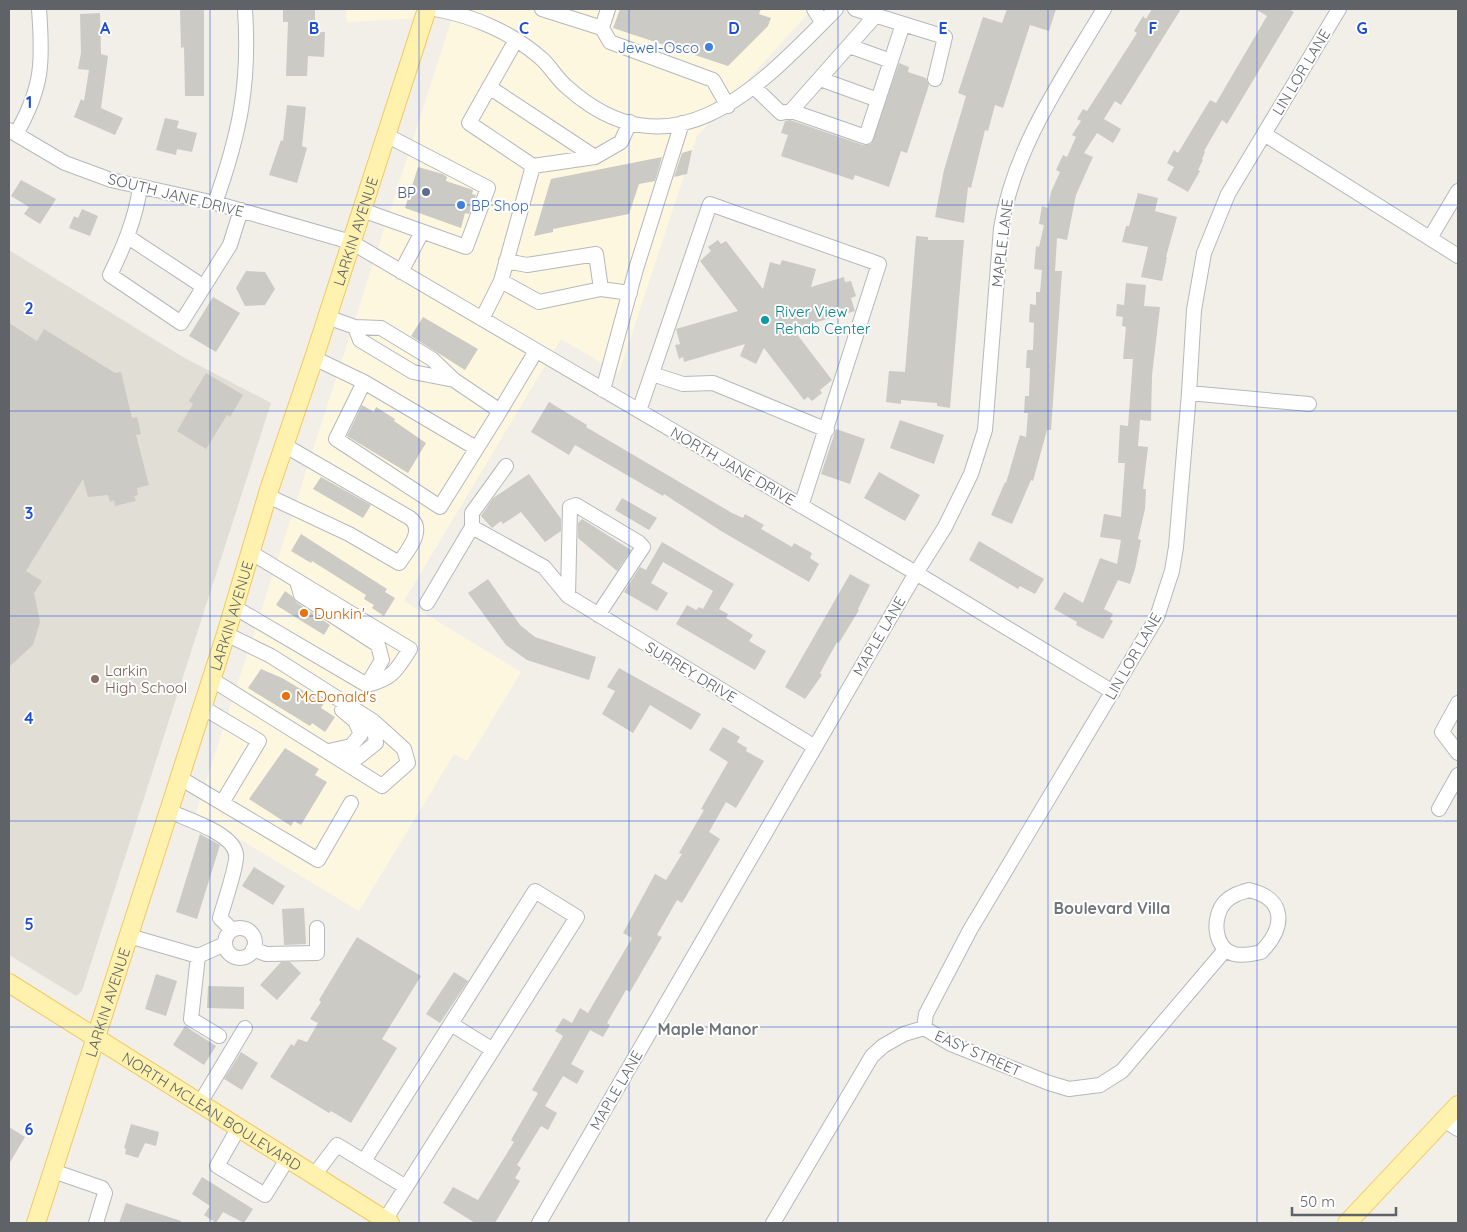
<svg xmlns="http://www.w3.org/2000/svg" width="1467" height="1232" viewBox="0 0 1467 1232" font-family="Quicksand,sans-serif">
<rect width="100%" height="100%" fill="#f1efe8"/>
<path fill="#fef7e0" d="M 346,9 L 425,9 L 422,18 L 347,22 Z
M 455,9 L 812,9 L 697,136 L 619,373 L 561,339 L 404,601 L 521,672 L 467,761 L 454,754 L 359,911 L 196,813 Z"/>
<path fill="#e1ded6" d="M 9,250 L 183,357 L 271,403 L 82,991 L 76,996 L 9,955 Z"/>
<path fill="#cccac5" d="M 180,9 L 204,9 L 204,96 L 185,96 L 184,47 L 181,48 Z
M 283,9 L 315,9 L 315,32 L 325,32 L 324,57 L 308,56 L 307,76 L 286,76 L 288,22 L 283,22 Z
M 620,9 L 761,9 L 759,14 L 771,18 L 768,26 L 728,66 L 613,28 Z
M 1007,9 L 1056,9 L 1049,31 L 1030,25 L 1003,108 L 995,105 L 988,131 L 985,130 L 971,188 L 968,187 L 964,223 L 935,217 L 944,170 L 966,96 L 958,93 L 983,17 L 1002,23 Z
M 1152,9 L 1181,9 L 1121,105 L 1115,101 L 1104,119 L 1121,129 L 1113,143 L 1097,133 L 1084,153 L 1093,157 L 1076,195 L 1067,240 L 1057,238 L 1055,271 L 1062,271 L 1051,430 L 1047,430 L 1033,481 L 1031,480 L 1012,524 L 991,515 L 1005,482 L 1006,483 L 1020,435 L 1026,437 L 1028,413 L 1024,413 L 1025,396 L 1029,396 L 1030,368 L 1026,368 L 1027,350 L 1033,350 L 1034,323 L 1029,322 L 1030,304 L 1036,305 L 1036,292 L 1040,292 L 1042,270 L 1034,269 L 1036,246 L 1039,247 L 1044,225 L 1039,224 L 1042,206 L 1048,208 L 1051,192 L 1060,172 L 1056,170 L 1063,155 L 1067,157 L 1076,137 L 1072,135 L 1081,121 L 1077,119 L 1083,109 L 1087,111 L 1096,97 L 1137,33 L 1134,31 L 1143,16 L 1146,19 Z
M 1255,9 L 1288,9 L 1294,12 L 1227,124 L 1222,120 L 1204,151 L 1205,152 L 1202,159 L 1203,160 L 1198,170 L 1200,171 L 1188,192 L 1167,180 L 1174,167 L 1167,163 L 1174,150 L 1178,153 L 1210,100 L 1216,103 L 1243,57 L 1267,16 Z
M 100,13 L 101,54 L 108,56 L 101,108 L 123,118 L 115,135 L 74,117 L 81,99 L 84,101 L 89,70 L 78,69 L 81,53 L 80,14 Z
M 899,63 L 909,67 L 908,72 L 926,78 L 929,85 L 907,153 L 901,151 L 889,187 L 855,175 L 853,180 L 781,156 L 788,135 L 781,133 L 785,121 L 790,120 L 863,145 L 871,144 Z
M 287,105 L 306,107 L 302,146 L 307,148 L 297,183 L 269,175 L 281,140 L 283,141 Z
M 165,118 L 179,121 L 177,128 L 197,133 L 192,152 L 177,149 L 176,155 L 156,150 Z
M 692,150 L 687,174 L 674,177 L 682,153 Z
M 662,157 L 655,181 L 639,184 L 629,214 L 553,229 L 553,232 L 534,236 L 551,179 Z
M 418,167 L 443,174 L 447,177 L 446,181 L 473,190 L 472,194 L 476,195 L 469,214 L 465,213 L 461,228 L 405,208 Z
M 21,180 L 56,199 L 40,224 L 24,214 L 29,207 L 11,196 Z
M 1138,193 L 1158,198 L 1155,211 L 1177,217 L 1166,257 L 1167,257 L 1162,281 L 1141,277 L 1148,247 L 1122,242 L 1126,226 L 1129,226 Z
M 82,209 L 98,216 L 90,236 L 69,228 L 74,216 L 78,218 Z
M 916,236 L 928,237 L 928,240 L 964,240 L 950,408 L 937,406 L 937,403 L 901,400 L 901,404 L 886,402 L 889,371 L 905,372 Z
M 718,240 L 721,244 L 726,241 L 763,289 L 770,262 L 780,265 L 782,260 L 816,269 L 811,287 L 844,277 L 845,282 L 851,281 L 856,296 L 851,298 L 855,311 L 793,329 L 832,380 L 820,390 L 822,393 L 812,401 L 808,397 L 804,400 L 764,348 L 756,364 L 740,356 L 745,344 L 684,362 L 683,357 L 679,359 L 675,345 L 680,344 L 676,329 L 738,311 L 700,261 L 711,251 L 708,247 Z
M 246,271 L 265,272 L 275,289 L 265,305 L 245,306 L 236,288 Z
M 1126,283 L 1146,285 L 1144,306 L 1160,307 L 1152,375 L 1151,421 L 1140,420 L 1138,446 L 1148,447 L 1143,489 L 1146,489 L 1145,509 L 1138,539 L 1141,540 L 1135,569 L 1130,584 L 1118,580 L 1104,609 L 1113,614 L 1110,619 L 1113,621 L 1103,639 L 1076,625 L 1077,622 L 1054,609 L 1064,592 L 1083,603 L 1100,558 L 1117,564 L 1121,540 L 1100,537 L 1104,514 L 1121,517 L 1125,463 L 1118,463 L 1120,425 L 1128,426 L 1133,359 L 1123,359 L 1126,327 L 1122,326 L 1123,317 L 1116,316 L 1117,304 L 1124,305 Z
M 213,297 L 240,313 L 216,352 L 189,336 Z
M 423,317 L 478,349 L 465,370 L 411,336 Z
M 9,323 L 37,341 L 44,329 L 115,373 L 121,372 L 132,418 L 137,417 L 141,434 L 136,435 L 149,485 L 137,488 L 138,495 L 134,496 L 136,501 L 115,506 L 114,500 L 110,502 L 108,495 L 88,497 L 83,479 L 26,571 L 42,581 L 34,593 L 40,622 L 33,645 L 9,667 Z
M 206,373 L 243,395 L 230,417 L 227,415 L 206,449 L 177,431 L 193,404 L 189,401 Z
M 549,402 L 587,425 L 586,427 L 732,513 L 743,518 L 745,514 L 764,525 L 761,529 L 792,547 L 794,543 L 812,553 L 810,558 L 819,564 L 809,582 L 721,531 L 664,494 L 663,496 L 575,445 L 569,455 L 531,432 Z
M 362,405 L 374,412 L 376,407 L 395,419 L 394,421 L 426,443 L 408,473 L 347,436 Z
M 900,420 L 944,435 L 934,464 L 890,448 Z
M 836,429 L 865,439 L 850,484 L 821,474 Z
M 879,472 L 920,495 L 905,521 L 864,498 Z
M 529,474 L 561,519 L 561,531 L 545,542 L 521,512 L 503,524 L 501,521 L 492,528 L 481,516 L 493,498 Z
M 321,477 L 371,505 L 363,518 L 313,489 Z
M 622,498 L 657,518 L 649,530 L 615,510 Z
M 582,519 L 631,550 L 617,571 L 578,538 L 578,523 Z
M 301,534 L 387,589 L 385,592 L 395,598 L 384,616 L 372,608 L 374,605 L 364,599 L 366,595 L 312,561 L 311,563 L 291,551 Z
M 979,541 L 1044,579 L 1035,594 L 1020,586 L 1018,589 L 969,560 Z
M 662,542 L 734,584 L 719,609 L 728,614 L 726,618 L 753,635 L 749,641 L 766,651 L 755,670 L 676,624 L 687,605 L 696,610 L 699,607 L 703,609 L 713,591 L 663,562 L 651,583 L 668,593 L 657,611 L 624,592 L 640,567 L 646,570 Z
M 850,574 L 870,585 L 858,609 L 859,610 L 839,643 L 837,642 L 820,673 L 822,675 L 805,699 L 785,687 Z
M 488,579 L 520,625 L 535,637 L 596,657 L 589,680 L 527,660 L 506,645 L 468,593 Z
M 285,591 L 292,596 L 296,602 L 330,625 L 324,635 L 276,605 Z
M 619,668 L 701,714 L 691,730 L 650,705 L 633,733 L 602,714 L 615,691 L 607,687 Z
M 261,669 L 282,678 L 324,703 L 321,708 L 335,717 L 325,732 L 312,723 L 310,726 L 248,688 Z
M 723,727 L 740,737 L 737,742 L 747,748 L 746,751 L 764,761 L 736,808 L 726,802 L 709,832 L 720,839 L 682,903 L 677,900 L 657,935 L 662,937 L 630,992 L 626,990 L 607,1023 L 610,1025 L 603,1037 L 590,1030 L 571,1064 L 584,1071 L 577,1084 L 563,1076 L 545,1106 L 557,1113 L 548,1130 L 541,1126 L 517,1165 L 521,1168 L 515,1178 L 520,1181 L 495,1223 L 475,1223 L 443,1203 L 453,1187 L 478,1200 L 514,1142 L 511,1140 L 538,1093 L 532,1090 L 563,1036 L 555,1031 L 563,1018 L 572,1023 L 580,1008 L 588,1013 L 632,938 L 623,933 L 655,874 L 666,880 L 682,854 L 679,853 L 704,810 L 701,809 L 728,762 L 709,750 Z
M 285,748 L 319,769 L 315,775 L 327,782 L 301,825 L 294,821 L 291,826 L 249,799 Z
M 200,834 L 220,845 L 197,919 L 176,912 Z
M 254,867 L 285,886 L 273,905 L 242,886 Z
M 304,908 L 306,944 L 284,945 L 282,909 Z
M 357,937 L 421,976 L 382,1039 L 397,1048 L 351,1123 L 331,1111 L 329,1113 L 270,1077 L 291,1044 L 294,1046 L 298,1039 L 307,1042 L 318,1023 L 310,1019 L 321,1002 L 319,1000 Z
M 281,962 L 290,962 L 301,973 L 277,1000 L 260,985 Z
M 454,972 L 468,981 L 440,1023 L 426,1014 Z
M 156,974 L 177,981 L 166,1016 L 145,1009 Z
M 208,986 L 244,987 L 244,1009 L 207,1008 Z
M 185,1026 L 216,1046 L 204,1065 L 173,1045 Z
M 241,1052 L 258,1063 L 242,1090 L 224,1079 Z
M 131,1124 L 159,1132 L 156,1146 L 145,1143 L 138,1158 L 125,1154 L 126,1149 L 124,1148 Z
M 9,1127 L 25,1137 L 9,1164 Z
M 202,1177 L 253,1209 L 244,1223 L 223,1212 L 216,1223 L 204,1215 L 210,1206 L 192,1194 Z
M 126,1203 L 181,1221 L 181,1223 L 119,1223 Z"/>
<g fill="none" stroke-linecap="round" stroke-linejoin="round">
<g stroke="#b5b8bc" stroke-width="16">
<path id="minor" d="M 435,9 C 474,16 513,33 543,60 C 552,69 558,80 568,88 C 674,182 762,84 836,9
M 542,9 L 602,28
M 608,9 L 602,28 L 610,42 L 713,80 L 728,106
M 814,9 L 822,22
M 855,9 L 945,37 L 935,79
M 849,46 L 891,61
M 820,79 L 878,100
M 489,87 L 595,157
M 754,87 L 781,113 L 791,111 L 876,15
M 791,111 L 866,137 L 903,24
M 9,130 L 65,163 L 111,180 L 215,203 L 351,242 L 916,573 L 1113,692
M 16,134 C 43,87 43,62 39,9
M 1264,134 L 1458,256
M 533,166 L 595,157 L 621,142 L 630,122
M 140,188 C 135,220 124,246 110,275 L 181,323 L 230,245 L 241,210
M 215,203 C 240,133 250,84 245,9
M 362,210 L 466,247 L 488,188 L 386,135
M 128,237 L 204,287
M 1430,238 L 1458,191
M 506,261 L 527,265 L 596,254 L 601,289
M 401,272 L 422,232
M 501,281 L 539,302 L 601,289 L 630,293
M 482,319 L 501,281 L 533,166 L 469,123 L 516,40
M 355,327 L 360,340 L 413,372 L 454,380
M 314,358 L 364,382 L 336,439 L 440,507 L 500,411 L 454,380 L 432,359 L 381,328 L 355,327 L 327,317
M 652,374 L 683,384 L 713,383 L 827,430
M 364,382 L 476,448
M 603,390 L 636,269 L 682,123
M 1189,393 L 1309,404
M 500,411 L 536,351
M 639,411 L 710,204 L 879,264 L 801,506
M 268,496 L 349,534 L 399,563 C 407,551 426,530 410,518 L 284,445
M 472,527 L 472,513 L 506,466
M 297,581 L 301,595 L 378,645 L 382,660 L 367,685
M 568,596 L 570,507 L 576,505 L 638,542 L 643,547 L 598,615
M 427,603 L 472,527 L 544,567 L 568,596 L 815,747
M 234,607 L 367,685 C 393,678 396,671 410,649 L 250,552
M 211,679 L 382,786 L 408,763 L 404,749 L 373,721 L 271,656 L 226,634
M 1458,703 L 1442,732 L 1458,753
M 202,707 L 259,741 L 222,803
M 341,750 L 357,758 L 376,743 L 374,729 L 363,723
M 329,751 L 351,746 L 361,734 L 355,721 L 342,710
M 180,778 L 318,860 L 351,803
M 1439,809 L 1458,775
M 169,811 C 186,819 233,833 236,854 C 238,863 223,907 220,918 L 232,930
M 1249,890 C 1287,899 1285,928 1261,952 C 1253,954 1242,956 1234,954 C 1213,948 1212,916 1225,902 C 1232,895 1239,893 1249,890 Z
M225 943a15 15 0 1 1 30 0a15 15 0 1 1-30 0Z
M 129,936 L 198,956 L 225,944
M 253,949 L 266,954 L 317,953 L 317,928
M 198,956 L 191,1019 L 219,1036
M 451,1024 L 493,1050
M 924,1028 L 926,1014 L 970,930 L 1157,617 L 1172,571 L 1176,547 L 1189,393 L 1194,310 L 1204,253 L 1228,194 L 1339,9
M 200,1103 L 245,1028
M 1444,1120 L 1458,1129
M 239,1127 L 217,1166 L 265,1195 L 288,1158
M 364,1161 L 535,891 L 577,917 L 385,1220
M 53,1171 L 102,1188 L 105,1193 L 96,1223
M 315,1174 L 337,1145 L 406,1187
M 539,1223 L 916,573 L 945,527 L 971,474 L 985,430 L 1001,228 C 1014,147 1063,78 1104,9
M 773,1223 L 872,1056 L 883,1046 L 904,1034 L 924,1028 L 951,1044 L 1049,1083 L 1069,1089 L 1100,1085 L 1122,1071 L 1225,950"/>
</g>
<g stroke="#f2c960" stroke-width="20">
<g id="major">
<path id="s1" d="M 9,983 L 390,1223"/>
<path id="s2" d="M 36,1223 L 226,634 L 269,490 L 314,358 L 427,9"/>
<path d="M 1347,1223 L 1458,1105"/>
</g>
</g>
<use href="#minor" stroke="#fff" stroke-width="14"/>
<use href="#major" stroke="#fff2af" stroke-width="18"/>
</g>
<path fill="none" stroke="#1d4ed8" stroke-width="1" stroke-opacity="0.55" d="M 210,9 L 210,1223M 419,9 L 419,1223M 629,9 L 629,1223M 838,9 L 838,1223M 1048,9 L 1048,1223M 1257,9 L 1257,1223M 9,205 L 1458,205M 9,411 L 1458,411M 9,616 L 1458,616M 9,821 L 1458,821M 9,1027 L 1458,1027"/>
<g fill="#3f7fe0" stroke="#fff" stroke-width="2">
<circle cx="709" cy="47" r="5"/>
<circle cx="461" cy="205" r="5"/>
</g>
<circle fill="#5c6f8a" stroke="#fff" stroke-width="2" cx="426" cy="192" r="5"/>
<circle fill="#0f9aa8" stroke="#fff" stroke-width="2" cx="765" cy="320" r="5"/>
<g fill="#e8710a" stroke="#fff" stroke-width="2">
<circle cx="304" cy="613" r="5"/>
<circle cx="286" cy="696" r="5"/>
</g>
<circle fill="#8d6e63" stroke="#fff" stroke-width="2" cx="95" cy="679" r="5"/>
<g text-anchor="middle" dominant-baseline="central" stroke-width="4" stroke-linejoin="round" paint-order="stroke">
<g font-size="15" fill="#366cbe" stroke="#fff" text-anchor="end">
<text x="699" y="47">Jewel-Osco</text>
<text x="471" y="205" text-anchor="start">BP Shop</text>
</g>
<g font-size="15" fill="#5f6368" stroke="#fff">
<text transform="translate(1301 72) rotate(-59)">LIN LOR LANE</text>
<text transform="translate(176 195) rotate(14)">SOUTH JANE DRIVE</text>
<text stroke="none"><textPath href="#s2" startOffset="1042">LARKIN AVENUE</textPath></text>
<text transform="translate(1002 243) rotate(-83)">MAPLE LANE</text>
<text transform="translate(733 466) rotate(30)">NORTH JANE DRIVE</text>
<text stroke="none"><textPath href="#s2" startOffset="638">LARKIN AVENUE</textPath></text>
<text transform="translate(879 636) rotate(-60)">MAPLE LANE</text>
<text transform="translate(1133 656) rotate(-60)">LIN LOR LANE</text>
<text transform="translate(691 672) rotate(31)">SURREY DRIVE</text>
<text stroke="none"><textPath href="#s2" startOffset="232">LARKIN AVENUE</textPath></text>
<text transform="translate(978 1053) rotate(24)">EASY STREET</text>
<text transform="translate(616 1090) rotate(-60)">MAPLE LANE</text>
<text stroke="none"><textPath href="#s1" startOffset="240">NORTH MCLEAN BOULEVARD</textPath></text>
</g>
<g font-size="15" fill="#4e5e75" stroke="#fff" text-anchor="end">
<text x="416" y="192">BP</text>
</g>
<g font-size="15" fill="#0d838f" stroke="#fff" text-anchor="start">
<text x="775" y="311">River View<tspan x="775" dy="17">Rehab Center</tspan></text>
</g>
<g font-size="15" fill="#c56008" stroke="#fff" text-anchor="start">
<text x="314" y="613">Dunkin'</text>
<text x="296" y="696">McDonald's</text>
</g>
<g font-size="15" fill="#785e54" stroke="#fff" text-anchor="start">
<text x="105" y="670">Larkin<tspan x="105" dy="17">High School</tspan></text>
</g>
<g font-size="16" font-weight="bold" fill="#70757a" stroke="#fff">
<text x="1112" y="908">Boulevard Villa</text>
<text x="708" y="1029">Maple Manor</text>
</g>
</g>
<g font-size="16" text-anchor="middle" font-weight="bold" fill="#1d4ed8" stroke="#fff" stroke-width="4" stroke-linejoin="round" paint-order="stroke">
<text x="105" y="34">A</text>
<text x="314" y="34">B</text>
<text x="524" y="34">C</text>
<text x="734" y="34">D</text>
<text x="943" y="34">E</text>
<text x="1153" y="34">F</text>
<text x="1362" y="34">G</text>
<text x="29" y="108">1</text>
<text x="29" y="314">2</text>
<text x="29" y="519">3</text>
<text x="29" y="724">4</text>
<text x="29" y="930">5</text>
<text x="29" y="1135">6</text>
</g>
<rect width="1467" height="1232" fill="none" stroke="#5f6368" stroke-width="20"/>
<path d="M1292 1207v8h104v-8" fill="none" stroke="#5f6368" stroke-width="2.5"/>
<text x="1300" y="1207" font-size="15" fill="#5f6368" stroke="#ffffff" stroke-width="4" paint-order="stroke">50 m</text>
</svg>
